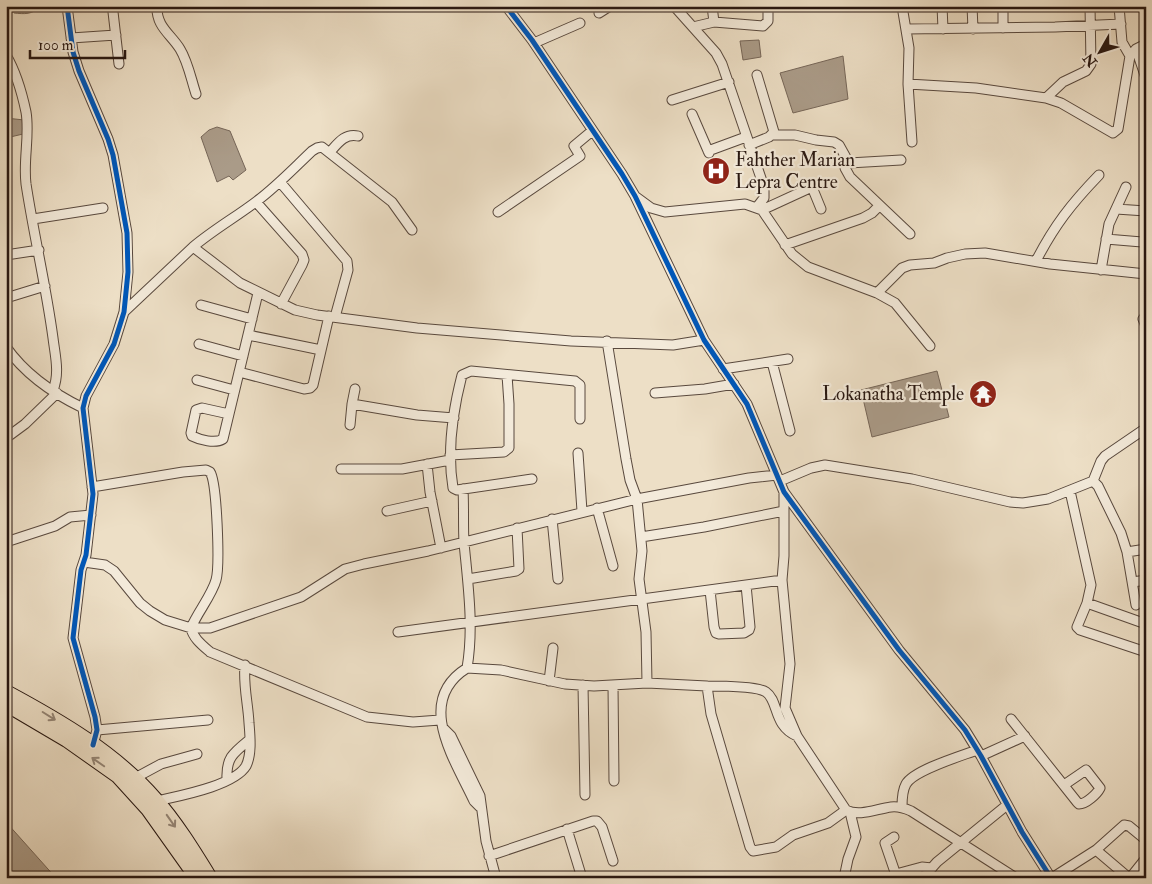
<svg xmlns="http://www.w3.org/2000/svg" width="1152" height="884" viewBox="0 0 1152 884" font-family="'IM FELL Double Pica',serif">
<rect width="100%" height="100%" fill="#eddfc6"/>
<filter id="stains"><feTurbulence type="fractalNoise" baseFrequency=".004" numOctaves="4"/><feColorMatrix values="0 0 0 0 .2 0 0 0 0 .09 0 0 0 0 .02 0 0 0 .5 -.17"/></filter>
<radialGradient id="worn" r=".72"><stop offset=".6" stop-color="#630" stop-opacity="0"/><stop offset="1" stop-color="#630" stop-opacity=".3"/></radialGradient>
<path fill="#aa9b88" stroke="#766658" d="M 11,6 L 40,6 C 33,15 24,14 14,13 Z
M 759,40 L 761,57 L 743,60 L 740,41 Z
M 843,56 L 848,99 L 793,113 L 780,73 Z
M 6,118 L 24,120 L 23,134 L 6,138 Z
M 217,127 L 230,131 L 246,170 L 233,180 L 229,176 L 217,182 L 201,137 L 209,130 Z
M 937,371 L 949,417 L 872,437 L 861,390 Z
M 6,822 L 56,878 L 6,878 Z"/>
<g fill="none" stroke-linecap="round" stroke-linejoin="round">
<g stroke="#59493e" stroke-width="11">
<path id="minor" d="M 67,6 L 73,52 L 79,71 L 108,139 L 113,155 L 127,233 L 128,272 L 124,312 L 114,344 L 86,396 L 83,408 L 93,494 L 86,555 L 81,570 L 73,638 L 95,717 L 97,730 L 93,745
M 157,6 C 156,27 171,34 180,49 C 188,62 191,79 196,94
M 506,6 L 532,40 L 622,174 L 635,196 L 704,340 L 747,404 L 784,492 L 899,650 L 965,730 L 981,756 L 1022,832 L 1051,878
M 674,6 L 716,53 L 722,64 L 764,187 L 764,198 L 757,207
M 712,6 L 714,22
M 902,6 L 909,48 L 908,84 L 912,142
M 942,6 L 943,29
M 972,6 L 973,29
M 1003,6 L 1003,28
M 1119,6 L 1122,42 L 1130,56
M 1144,6 L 1146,16
M 113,12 L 119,64
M 599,13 L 610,6
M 693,27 L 714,22 L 763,26 L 768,21 L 768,6
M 906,29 L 1055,27 L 1121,24
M 71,38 L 116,35
M 534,43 L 580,23
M 1136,49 L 1146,78
M 6,55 C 16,72 22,93 26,112 C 30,135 23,160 26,184 C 34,236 46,286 53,338 C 55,355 60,373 53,390
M 908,84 L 976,88 L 1046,98 L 1061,103 L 1113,133 L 1118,129 L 1130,56 L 1136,49 L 1146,44
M 1046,98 L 1063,82 L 1086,71 L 1091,64 L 1090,6
M 672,100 L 729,82
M 692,114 L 709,153
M 772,135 L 795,135 L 816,140 L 834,142 L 839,145 L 849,163
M 749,145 L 769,137 L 774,132 L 757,75
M 708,151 L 746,137
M 330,152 C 338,143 345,133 358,136
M 901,160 L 849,163 L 846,164 L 845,168 L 850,177 L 910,234
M 280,182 L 347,261 L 348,270 L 335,317
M 636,197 L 651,208 L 665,212 L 745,204 L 762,210 L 792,254 L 808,267 L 877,293 L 895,303 L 930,346
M 256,202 L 302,254 L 304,260 L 302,265 L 281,304
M 1116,209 L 1146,211
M 762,210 L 812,187 L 821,209
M 498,212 L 580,156 L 574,146 L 592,131
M 33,219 L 103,208
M 1106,239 L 1142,242
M 785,245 L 863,218 L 872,213 L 879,206
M 193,247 C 213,230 236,217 257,201 C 277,186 294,168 312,151 L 317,148 L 322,147 L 392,202 L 412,230
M 6,255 L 39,250
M 1036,261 C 1054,226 1071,204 1099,175
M 1101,270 L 1109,224 L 1126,187
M 877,293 L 902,268 L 910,265 L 934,263 L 947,258 L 965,254 L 985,253 L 1050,264 L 1146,274
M 6,298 L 45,286
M 201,305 L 252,319
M 124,312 L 193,247 L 240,283 L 295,310 L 317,315 L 417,328 L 571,341 L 673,345 L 704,340
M 1146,315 L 1143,319 L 1146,326
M 248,335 L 321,350
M 607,341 L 626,459 L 630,480 L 637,499 L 642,551 L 639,579 L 646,632 L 647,683
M 199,344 L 243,356
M 6,347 C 25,374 54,394 83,408
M 772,362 L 790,431
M 723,369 L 788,359
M 239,372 L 304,389 L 310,388 L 313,385 L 329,316
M 197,380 L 234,390
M 655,393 L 705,389 L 734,384
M 352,404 L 417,415 L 454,418
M 229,414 L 202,408 L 196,410 L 191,433 L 192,436 C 200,440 215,444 223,439 L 258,293
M 350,425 L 352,404 L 355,389
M 6,438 L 25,424 L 57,393
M 578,453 L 582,511
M 450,455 L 504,452 L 509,448 L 509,404 L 507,375
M 427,464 L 430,492 L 441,548
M 341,469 L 402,469 L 450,460
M 532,479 L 457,490 L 453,488 C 447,452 453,410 462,375 L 471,371 L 575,381 L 580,385 L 580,419
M 780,481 L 811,468 L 825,465 L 912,479 L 1010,502 L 1023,503 L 1048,499 L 1093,481 L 1098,486 L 1121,533 L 1127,552 L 1136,605
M 1093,481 L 1101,461 L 1105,456 L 1146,428
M 92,487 L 183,472 L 206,470 L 210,472 C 217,482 220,566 216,580 C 212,595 197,613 191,628 C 193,638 202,645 210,652 L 367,717 L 413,722 L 440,720
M 463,489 C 464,507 463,525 464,543 C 468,585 474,627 467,668 C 414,701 455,760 474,801 L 480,807
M 1070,491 L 1091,585 L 1087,603 L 1077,627 L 1080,630 L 1146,652
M 784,492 L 784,556 L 782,580 L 790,664 L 785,708 L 797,736 L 846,810 C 859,817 876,809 891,807 C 898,806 904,808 911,811 L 1016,878
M 597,508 L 613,566
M 387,511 L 432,501
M 552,519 L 558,579
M 641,537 L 704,527 L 784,511
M 6,542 L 55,526 L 70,517 L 91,515
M 1127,552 L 1146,549
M 84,562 L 105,565 L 114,571 L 140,603 L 150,611 L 165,620 L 191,628 L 210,628 L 301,597 L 345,569 L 364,564 L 428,551 L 637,499 L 749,478 L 777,475
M 468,579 L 516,571 L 519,569 L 517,528
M 1133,582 L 1146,580
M 710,590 L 714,627 L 716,633 L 719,634 L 744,633 L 749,630 L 750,627 L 746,585
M 1087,603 L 1146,624
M 398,632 L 782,580
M 467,668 L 501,670 L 565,684 L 594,686 L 647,683 L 707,686 L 711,714 L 750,847 L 753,851 L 776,847 L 793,835 L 828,823 L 846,810
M 549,681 L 553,648
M 583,685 L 585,795
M 613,685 L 614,781
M 707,686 C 719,686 757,686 766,692 C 779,701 773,726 797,736
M 1011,719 L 1077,802 L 1079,804 C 1086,804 1097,794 1100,788 L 1086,770 L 1064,785
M 443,728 L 451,736 L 480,796 L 486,841 L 496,878
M 97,730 L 208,720
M 981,756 L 1025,736
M 135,778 L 161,764 L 197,754
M 227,779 C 226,758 233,753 249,740
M 157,801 C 178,796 234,786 246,766 C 252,754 250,736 249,723 C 248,703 243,685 245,665
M 902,807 C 902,800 902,791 906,784 C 914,770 961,756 977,750
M 567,829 L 582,878
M 894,837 L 885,843 L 897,878
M 1096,850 L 1129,878
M 489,856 L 593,821 L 597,821 L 602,827 L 613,861
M 896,874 L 922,867 L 932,868
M 844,878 L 848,859 L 856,837 L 850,812
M 925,878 L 929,871 L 937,862 L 1007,805
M 1052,878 L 1096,850 L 1124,825 L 1129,826 L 1146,840
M 1130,878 L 1146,858"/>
</g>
<g stroke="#281711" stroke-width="16">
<path id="highway" d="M 6,692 C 60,721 115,753 155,799 C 175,821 194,852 210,878
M 6,704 L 67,740 L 118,776 L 148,809 L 197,878"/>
</g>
<use href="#minor" stroke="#f3eada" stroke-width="9"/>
<use href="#highway" stroke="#eddfc6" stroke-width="14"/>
<g stroke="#f3eada" stroke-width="8">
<path id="cycleway" d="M 67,6 L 73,52 L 79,71 L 108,139 L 113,155 L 127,233 L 128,272 L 124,312 L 114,344 L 86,396 L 83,408 L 93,494 L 86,555 L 81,570 L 73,638 L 95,717 L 97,730 L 93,745
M 506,6 L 532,40 L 622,174 L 635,196 L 704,340 L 747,404 L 784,492 L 899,650 L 965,730 L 981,756 L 1022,832 L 1051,878"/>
</g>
<use href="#cycleway" stroke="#0057b8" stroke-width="5"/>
</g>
<defs><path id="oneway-shaft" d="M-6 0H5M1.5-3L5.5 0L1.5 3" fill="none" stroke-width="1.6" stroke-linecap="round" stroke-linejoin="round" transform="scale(1.25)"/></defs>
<g stroke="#948575">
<use href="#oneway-shaft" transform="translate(49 716) rotate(32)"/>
<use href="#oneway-shaft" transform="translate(98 762) rotate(-145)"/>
<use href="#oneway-shaft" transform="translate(171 821) rotate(55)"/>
</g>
<defs>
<g id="hospital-disc" transform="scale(1.4375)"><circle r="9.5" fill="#8f2418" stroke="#f3eada"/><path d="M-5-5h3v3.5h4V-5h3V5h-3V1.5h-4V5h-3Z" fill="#fff"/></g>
<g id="temple-disc" transform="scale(1.4375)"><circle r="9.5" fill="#8f2418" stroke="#f3eada"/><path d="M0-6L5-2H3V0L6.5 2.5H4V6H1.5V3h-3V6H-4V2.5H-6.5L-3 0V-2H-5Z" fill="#fff"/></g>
</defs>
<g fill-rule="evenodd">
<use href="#hospital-disc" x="716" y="171"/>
<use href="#temple-disc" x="983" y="394"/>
</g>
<g text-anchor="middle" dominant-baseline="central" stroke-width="4.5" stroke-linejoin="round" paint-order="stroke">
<g font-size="19" fill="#281711" stroke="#f3eada" text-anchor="start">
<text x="735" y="160">Fahther Marian<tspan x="735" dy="22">Lepra Centre</tspan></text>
<text x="964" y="394" text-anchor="end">Lokanatha Temple</text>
</g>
</g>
<rect width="1152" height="884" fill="none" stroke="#eddfc6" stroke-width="25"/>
<rect x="8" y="8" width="1137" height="869" fill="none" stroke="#281711" stroke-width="2.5"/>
<rect x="12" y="12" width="1127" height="859" fill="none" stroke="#281711"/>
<g transform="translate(1100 52) rotate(231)" stroke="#f3eada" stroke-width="4" paint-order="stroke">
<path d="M0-4L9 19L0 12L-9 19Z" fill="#281711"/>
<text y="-8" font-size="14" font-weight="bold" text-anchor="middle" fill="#281711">N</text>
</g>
<path d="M30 50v8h95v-8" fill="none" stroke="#281711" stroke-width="2.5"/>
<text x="38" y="50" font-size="15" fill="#281711" stroke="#f3eada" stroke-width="4" paint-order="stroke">100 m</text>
<rect width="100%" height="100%" filter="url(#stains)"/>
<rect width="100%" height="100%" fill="url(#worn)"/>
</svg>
